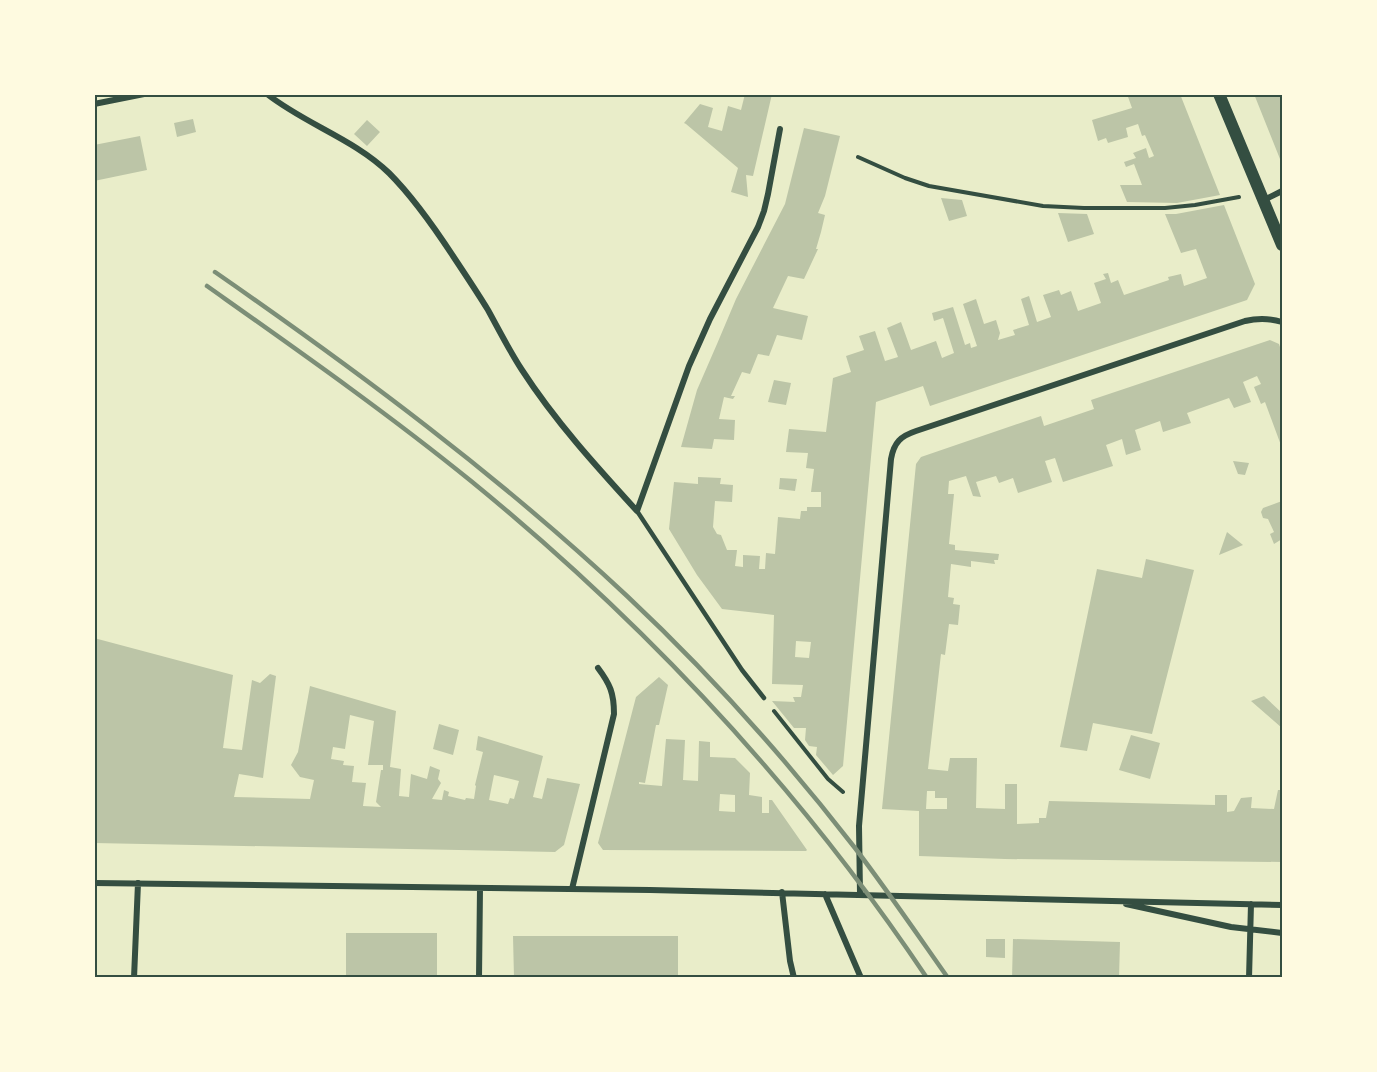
<svg xmlns="http://www.w3.org/2000/svg" width="1377" height="1072" viewBox="0 0 1377 1072" font-family="Barlow,sans-serif">
<rect width="100%" height="100%" fill="#e9edc9"/>
<path fill="#bcc5a7" fill-rule="evenodd" d="M 745,94 L 772,94 L 753,176 L 746,175 L 748,197 L 731,192 L 738,168 L 686,124 L 684,123 L 700,104 L 713,108 L 708,127 L 722,131 L 728,106 L 741,110 Z
M 1127,94 L 1180,94 L 1220,195 L 1177,203 L 1127,202 L 1120,185 L 1142,185 L 1134,164 L 1126,167 L 1124,162 L 1136,158 L 1133,153 L 1146,148 L 1149,158 L 1154,156 L 1145,135 L 1142,136 L 1138,124 L 1126,128 L 1128,137 L 1108,143 L 1106,138 L 1098,141 L 1092,120 L 1132,108 Z
M 1254,94 L 1282,94 L 1282,164 Z
M 193,119 L 196,132 L 177,137 L 174,123 Z
M 367,120 L 380,132 L 367,146 L 354,134 Z
M 804,128 L 840,136 L 825,196 L 818,213 L 825,215 L 821,232 L 816,249 L 818,249 L 804,279 L 788,276 L 773,308 L 808,316 L 802,340 L 777,335 L 769,356 L 758,354 L 750,374 L 742,372 L 731,396 L 735,396 L 733,399 L 724,397 L 719,419 L 735,420 L 734,440 L 714,439 L 712,449 L 681,447 L 697,390 L 717,344 L 736,299 L 785,204 Z
M 140,136 L 147,170 L 94,181 L 94,145 Z
M 941,198 L 962,200 L 967,216 L 949,221 Z
M 1224,205 L 1255,284 L 1247,300 L 930,406 L 923,386 L 876,402 L 843,766 L 833,775 L 816,755 L 817,747 L 809,746 L 805,740 L 806,728 L 794,728 L 772,701 L 795,702 L 793,697 L 801,697 L 803,685 L 772,684 L 774,615 L 722,609 L 697,575 L 669,529 L 674,482 L 698,484 L 698,477 L 721,478 L 720,484 L 733,485 L 732,502 L 715,501 L 713,527 L 717,534 L 721,535 L 727,550 L 737,550 L 735,566 L 743,567 L 743,555 L 760,556 L 759,569 L 765,569 L 766,553 L 775,554 L 778,517 L 800,519 L 801,511 L 807,511 L 807,507 L 821,507 L 821,492 L 811,492 L 814,469 L 806,468 L 808,453 L 786,452 L 789,429 L 826,432 L 833,378 L 851,372 L 846,356 L 864,350 L 859,336 L 875,331 L 885,361 L 898,357 L 887,328 L 901,322 L 911,350 L 936,341 L 942,358 L 954,353 L 943,318 L 934,321 L 932,313 L 953,307 L 965,345 L 970,343 L 971,348 L 977,346 L 963,304 L 976,299 L 984,324 L 996,320 L 1000,333 L 998,340 L 1015,335 L 1013,330 L 1029,325 L 1021,299 L 1029,296 L 1037,322 L 1051,317 L 1043,295 L 1059,290 L 1061,295 L 1071,291 L 1078,311 L 1101,303 L 1094,283 L 1106,279 L 1103,274 L 1108,273 L 1111,283 L 1118,280 L 1124,295 L 1169,280 L 1168,277 L 1181,274 L 1184,286 L 1207,278 L 1196,249 L 1181,253 L 1165,214 L 1176,214 ZM 796,641 L 811,642 L 809,658 L 795,657 Z
M 1058,213 L 1087,214 L 1094,234 L 1068,242 Z
M 1270,340 L 1279,344 L 1282,353 L 1282,448 L 1265,402 L 1261,404 L 1254,387 L 1261,384 L 1257,376 L 1243,382 L 1251,402 L 1234,408 L 1229,398 L 1187,413 L 1191,423 L 1163,432 L 1160,421 L 1135,430 L 1141,450 L 1126,455 L 1122,439 L 1106,445 L 1113,466 L 1063,482 L 1055,458 L 1045,461 L 1052,482 L 1018,493 L 1013,478 L 999,483 L 996,476 L 976,482 L 981,497 L 973,496 L 966,476 L 949,481 L 948,494 L 954,494 L 949,544 L 955,545 L 955,550 L 999,554 L 998,560 L 994,560 L 995,564 L 971,561 L 971,567 L 951,564 L 948,597 L 954,598 L 953,604 L 960,605 L 958,625 L 949,624 L 945,655 L 941,654 L 928,769 L 948,771 L 950,758 L 977,758 L 976,808 L 1005,809 L 1005,784 L 1017,784 L 1017,824 L 1039,823 L 1039,818 L 1046,818 L 1049,801 L 1215,805 L 1215,795 L 1227,795 L 1227,812 L 1234,811 L 1241,798 L 1252,797 L 1251,808 L 1274,809 L 1278,790 L 1282,790 L 1282,862 L 1005,859 L 919,856 L 919,811 L 882,809 L 916,464 L 921,457 L 1041,416 L 1044,426 L 1094,409 L 1091,400 ZM 927,791 L 935,791 L 935,798 L 947,798 L 947,809 L 926,809 Z
M 774,380 L 791,383 L 786,405 L 768,402 Z
M 1233,461 L 1249,463 L 1245,475 L 1238,474 Z
M 780,478 L 797,479 L 795,491 L 779,489 Z
M 1282,501 L 1282,539 L 1274,544 L 1270,534 L 1274,532 L 1268,519 L 1263,518 L 1261,512 L 1263,508 Z
M 1227,532 L 1243,545 L 1219,555 Z
M 1146,559 L 1194,570 L 1152,734 L 1093,723 L 1087,751 L 1060,747 L 1097,569 L 1142,578 Z
M 94,638 L 233,675 L 223,748 L 242,750 L 252,680 L 260,683 L 270,674 L 276,676 L 263,778 L 239,774 L 234,797 L 310,799 L 314,780 L 300,777 L 291,765 L 298,752 L 310,686 L 396,711 L 390,767 L 401,769 L 399,796 L 409,797 L 411,774 L 427,779 L 430,766 L 440,770 L 438,779 L 441,783 L 432,799 L 442,800 L 444,790 L 449,792 L 448,796 L 465,800 L 466,798 L 474,799 L 476,786 L 475,785 L 483,752 L 476,750 L 478,736 L 543,756 L 533,797 L 542,799 L 547,778 L 580,784 L 564,845 L 555,852 L 94,843 ZM 350,715 L 374,721 L 368,765 L 383,765 L 383,770 L 381,770 L 376,802 L 381,807 L 363,806 L 366,783 L 352,782 L 354,766 L 343,765 L 344,761 L 331,759 L 333,747 L 345,749 ZM 494,775 L 519,781 L 514,799 L 510,798 L 508,804 L 489,800 Z
M 659,677 L 668,685 L 659,725 L 656,725 L 645,783 L 639,782 L 639,784 L 662,786 L 666,739 L 685,740 L 683,780 L 698,781 L 699,741 L 710,742 L 710,757 L 735,758 L 750,773 L 749,795 L 762,797 L 762,813 L 769,813 L 769,800 L 772,800 L 807,850 L 806,851 L 603,850 L 598,843 L 636,697 ZM 720,794 L 735,795 L 735,812 L 719,811 Z
M 1264,696 L 1282,713 L 1282,728 L 1251,701 Z
M 439,724 L 459,730 L 453,755 L 433,749 Z
M 1131,735 L 1160,743 L 1150,779 L 1119,770 Z
M 346,933 L 437,933 L 437,978 L 346,978 Z
M 513,936 L 678,936 L 678,978 L 514,978 Z
M 986,939 L 1005,939 L 1005,958 L 986,957 Z
M 1013,939 L 1120,942 L 1119,978 L 1012,978 Z"/>
<g fill="none" stroke-linecap="round" stroke-linejoin="round">
<path stroke="#344e41" stroke-width="4" d="M 858,157 L 905,178 L 929,186 L 1043,206 L 1084,208 L 1165,208 L 1195,205 L 1239,197
M 774,711 L 828,779 L 843,792"/>
<path stroke="#344e41" stroke-width="4.5" d="M 637,511 L 742,670 L 764,698"/>
<path stroke="#344e41" stroke-width="6" d="M 267,94 C 305,124 354,139 389,173 C 414,198 434,227 453,256 C 465,274 477,292 488,310 C 499,330 509,350 522,370 C 555,421 596,466 637,511 L 689,366 L 710,319 L 758,227 L 764,211 L 768,194 L 780,129
M 94,104 L 144,94
M 1264,200 L 1282,191
M 94,883 L 650,890 L 1282,905
M 572,889 L 614,714 C 614,693 610,684 598,668
M 782,892 L 790,961 L 794,978
M 825,894 L 861,978
M 860,894 L 859,826 L 891,459 C 894,442 901,436 916,431 L 1245,321 C 1258,318 1269,318 1282,322
M 1126,904 L 1231,927 L 1282,933
M 134,978 L 138,883
M 479,978 L 480,888
M 1249,978 L 1251,904"/>
<path stroke="#344e41" stroke-width="12" d="M 1219,94 L 1282,245"/>
<path stroke="#7c8e77" stroke-width="4.5" d="M 215,272 C 359,372 499,476 627,596 C 709,673 786,759 855,848 C 887,890 917,934 948,978
M 207,286 C 296,349 386,412 471,481 C 646,624 801,790 927,978"/>
</g>
<rect width="1377" height="1072" fill="none" stroke="#fefae0" stroke-width="192"/>
<rect x="96" y="96" width="1185" height="880" fill="none" stroke="#344e41" stroke-width="2"/>
</svg>
